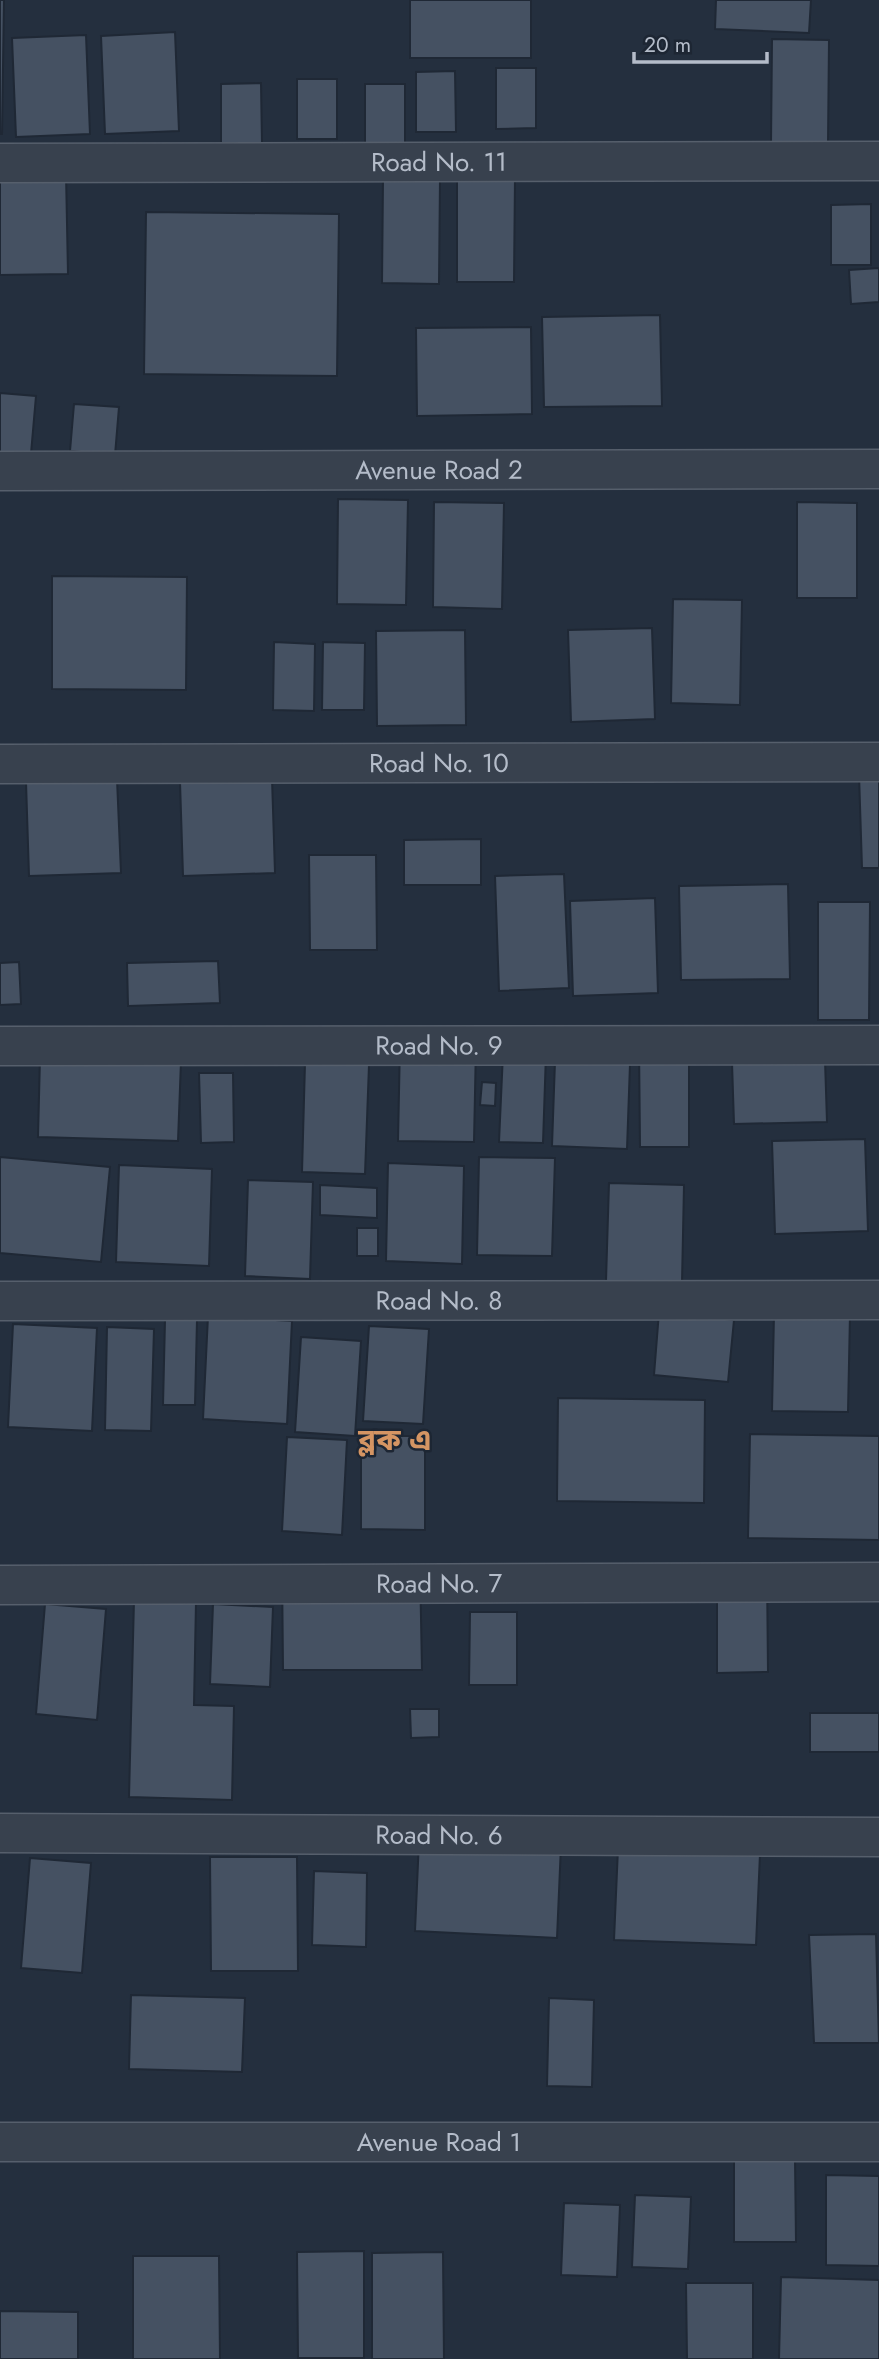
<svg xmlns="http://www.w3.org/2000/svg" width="879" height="2359" viewBox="0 0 879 2359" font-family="Jost,'Noto Sans Bengali',sans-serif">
<rect width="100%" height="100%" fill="#242f3e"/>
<path fill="#455162" stroke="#1f2835" stroke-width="2" d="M 0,0 L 4,0 L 2,134 L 0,134 Z
M 410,0 L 531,0 L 531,58 L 410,58 Z
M 716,0 L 811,0 L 809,33 L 715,29 Z
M 175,32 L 179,131 L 105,134 L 101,36 Z
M 86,35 L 90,134 L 16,137 L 12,38 Z
M 772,39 L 829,40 L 828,145 L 771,144 Z
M 496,68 L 536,68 L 536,128 L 496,129 Z
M 455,71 L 456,132 L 416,132 L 416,72 Z
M 297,79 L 337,79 L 337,139 L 297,139 Z
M 261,83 L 262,144 L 221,143 L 221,84 Z
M 365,84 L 405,84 L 405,144 L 365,145 Z
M 0,173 L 66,173 L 68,274 L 0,275 Z
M 457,177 L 515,178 L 514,282 L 457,282 Z
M 383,179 L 440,179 L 439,284 L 382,283 Z
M 871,204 L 871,265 L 831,265 L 831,205 Z
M 146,212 L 339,214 L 337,376 L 144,374 Z
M 879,268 L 879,302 L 851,304 L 849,270 Z
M 660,315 L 662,406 L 544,407 L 542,317 Z
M 531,327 L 532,414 L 417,416 L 416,328 Z
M 0,393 L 36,396 L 30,465 L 0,463 Z
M 74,404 L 119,407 L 115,455 L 70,451 Z
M 338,499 L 408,500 L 406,605 L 337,604 Z
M 434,502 L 504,503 L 502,609 L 433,607 Z
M 797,502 L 857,503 L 857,598 L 797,598 Z
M 52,576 L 187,577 L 186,690 L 52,689 Z
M 673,599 L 742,600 L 740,705 L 671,703 Z
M 652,628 L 655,719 L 571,722 L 568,630 Z
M 465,630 L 466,725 L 377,726 L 376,631 Z
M 274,642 L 315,644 L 314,711 L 273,710 Z
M 323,642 L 365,643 L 364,710 L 322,710 Z
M 879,773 L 879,868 L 862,868 L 859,774 Z
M 272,778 L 275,873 L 183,876 L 180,782 Z
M 117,779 L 121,873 L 29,876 L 26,782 Z
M 481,839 L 481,885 L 404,885 L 404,840 Z
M 309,855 L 376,855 L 377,950 L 310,950 Z
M 564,874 L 569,988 L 499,991 L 495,876 Z
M 788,884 L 790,979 L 681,980 L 679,886 Z
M 655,898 L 658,993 L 573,996 L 570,901 Z
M 818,902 L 870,902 L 869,1020 L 818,1020 Z
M 218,961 L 220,1003 L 128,1006 L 127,963 Z
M 19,962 L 21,1004 L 0,1005 L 0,963 Z
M 824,1029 L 827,1122 L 734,1124 L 731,1032 Z
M 400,1043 L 476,1044 L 474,1142 L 398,1141 Z
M 639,1044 L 689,1044 L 689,1147 L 640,1147 Z
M 503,1053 L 546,1053 L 543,1143 L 499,1142 Z
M 40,1057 L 181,1061 L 178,1141 L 38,1137 Z
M 555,1061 L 630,1064 L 627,1149 L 552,1146 Z
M 305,1063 L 369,1065 L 365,1174 L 302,1172 Z
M 199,1073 L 233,1073 L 234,1142 L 201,1143 Z
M 482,1082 L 496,1083 L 495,1106 L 480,1105 Z
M 865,1139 L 868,1231 L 775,1234 L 772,1141 Z
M 0,1157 L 110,1167 L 101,1262 L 0,1253 Z
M 479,1157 L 555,1158 L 552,1256 L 477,1255 Z
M 388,1163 L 464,1166 L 462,1264 L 386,1261 Z
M 119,1165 L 212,1169 L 209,1266 L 116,1262 Z
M 248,1180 L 313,1182 L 310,1279 L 245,1276 Z
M 609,1183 L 684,1185 L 682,1283 L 606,1281 Z
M 320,1185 L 377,1188 L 377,1218 L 320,1215 Z
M 357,1228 L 378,1228 L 378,1256 L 357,1256 Z
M 659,1312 L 734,1320 L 728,1382 L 654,1375 Z
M 774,1313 L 850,1314 L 848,1412 L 772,1411 Z
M 208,1316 L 292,1321 L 287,1424 L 203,1419 Z
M 165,1320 L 197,1320 L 195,1405 L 163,1405 Z
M 13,1324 L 97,1328 L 92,1431 L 8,1427 Z
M 369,1326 L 429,1329 L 423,1424 L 363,1421 Z
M 107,1327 L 154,1329 L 151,1431 L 105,1430 Z
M 301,1337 L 361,1341 L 355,1436 L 295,1432 Z
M 558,1398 L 705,1400 L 704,1503 L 557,1501 Z
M 750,1434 L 879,1436 L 879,1540 L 748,1538 Z
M 361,1436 L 425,1436 L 425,1530 L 361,1529 Z
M 287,1437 L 347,1440 L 342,1535 L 282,1531 Z
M 420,1566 L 422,1670 L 283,1670 L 282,1568 Z
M 717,1571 L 767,1571 L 768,1672 L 717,1673 Z
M 134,1600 L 196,1602 L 194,1705 L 234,1706 L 232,1800 L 129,1797 Z
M 45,1604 L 106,1609 L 97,1720 L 36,1714 Z
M 213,1604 L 273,1607 L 270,1687 L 210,1684 Z
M 470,1612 L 517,1612 L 517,1685 L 469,1685 Z
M 410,1709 L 439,1709 L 439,1737 L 411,1738 Z
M 810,1713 L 879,1713 L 879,1752 L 810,1752 Z
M 419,1840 L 561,1845 L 557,1938 L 415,1931 Z
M 618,1848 L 760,1854 L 756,1945 L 614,1940 Z
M 210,1857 L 297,1857 L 298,1971 L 211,1971 Z
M 30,1858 L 91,1863 L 82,1973 L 21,1968 Z
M 314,1871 L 367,1873 L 366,1947 L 312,1945 Z
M 876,1934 L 879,2043 L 814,2043 L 809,1935 Z
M 131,1995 L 245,1998 L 242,2072 L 129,2069 Z
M 549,1998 L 594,2000 L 592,2087 L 547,2086 Z
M 734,2158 L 795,2159 L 796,2242 L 734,2242 Z
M 826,2175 L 879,2176 L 879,2266 L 826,2265 Z
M 635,2195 L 691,2197 L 688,2269 L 632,2267 Z
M 564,2203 L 620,2205 L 617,2277 L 561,2275 Z
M 364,2251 L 364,2358 L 298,2358 L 297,2252 Z
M 443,2252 L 444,2359 L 372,2359 L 372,2253 Z
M 133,2256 L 219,2256 L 220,2359 L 133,2359 Z
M 781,2277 L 879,2280 L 879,2359 L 779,2359 Z
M 686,2283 L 753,2283 L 753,2359 L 687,2359 Z
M 0,2311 L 78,2312 L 78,2359 L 0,2359 Z"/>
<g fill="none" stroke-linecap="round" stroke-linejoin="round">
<g stroke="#565f6c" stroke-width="41">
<g id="minor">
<path id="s1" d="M 0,163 L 879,161"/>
<path id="s2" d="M 0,471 L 879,469"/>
<path id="s3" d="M 0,764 L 879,762"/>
<path id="s4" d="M 0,1046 L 879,1045"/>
<path id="s5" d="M 0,1301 L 879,1300"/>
<path id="s6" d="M 0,1585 L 879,1582"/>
<path id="s7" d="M 0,1833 L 879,1837"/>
<path id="s8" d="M 0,2142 L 879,2142"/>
</g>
</g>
<use href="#minor" stroke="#38414e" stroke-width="38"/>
</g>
<g text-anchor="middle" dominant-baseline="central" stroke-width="5" stroke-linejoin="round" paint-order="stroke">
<g font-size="26" fill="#b4bcc9" stroke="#1d2633">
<text stroke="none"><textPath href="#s1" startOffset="439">Road No. 11</textPath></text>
<text stroke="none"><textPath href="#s2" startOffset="439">Avenue Road 2</textPath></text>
<text stroke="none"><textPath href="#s3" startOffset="439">Road No. 10</textPath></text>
<text stroke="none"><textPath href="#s4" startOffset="439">Road No. 9</textPath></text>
<text stroke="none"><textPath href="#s5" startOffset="439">Road No. 8</textPath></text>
<text stroke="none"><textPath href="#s6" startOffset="439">Road No. 7</textPath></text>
<text stroke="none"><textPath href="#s7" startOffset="439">Road No. 6</textPath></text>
<text stroke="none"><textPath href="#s8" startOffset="439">Avenue Road 1</textPath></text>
</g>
<g font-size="30" font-weight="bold" fill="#d59563" stroke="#1d2633">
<text x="395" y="1439">ব্লক এ</text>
</g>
</g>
<path d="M634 52v10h133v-10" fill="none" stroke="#b4bcc9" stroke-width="3.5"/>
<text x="644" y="52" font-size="21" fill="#b4bcc9" stroke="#1d2633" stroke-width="5" paint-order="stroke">20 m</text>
</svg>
